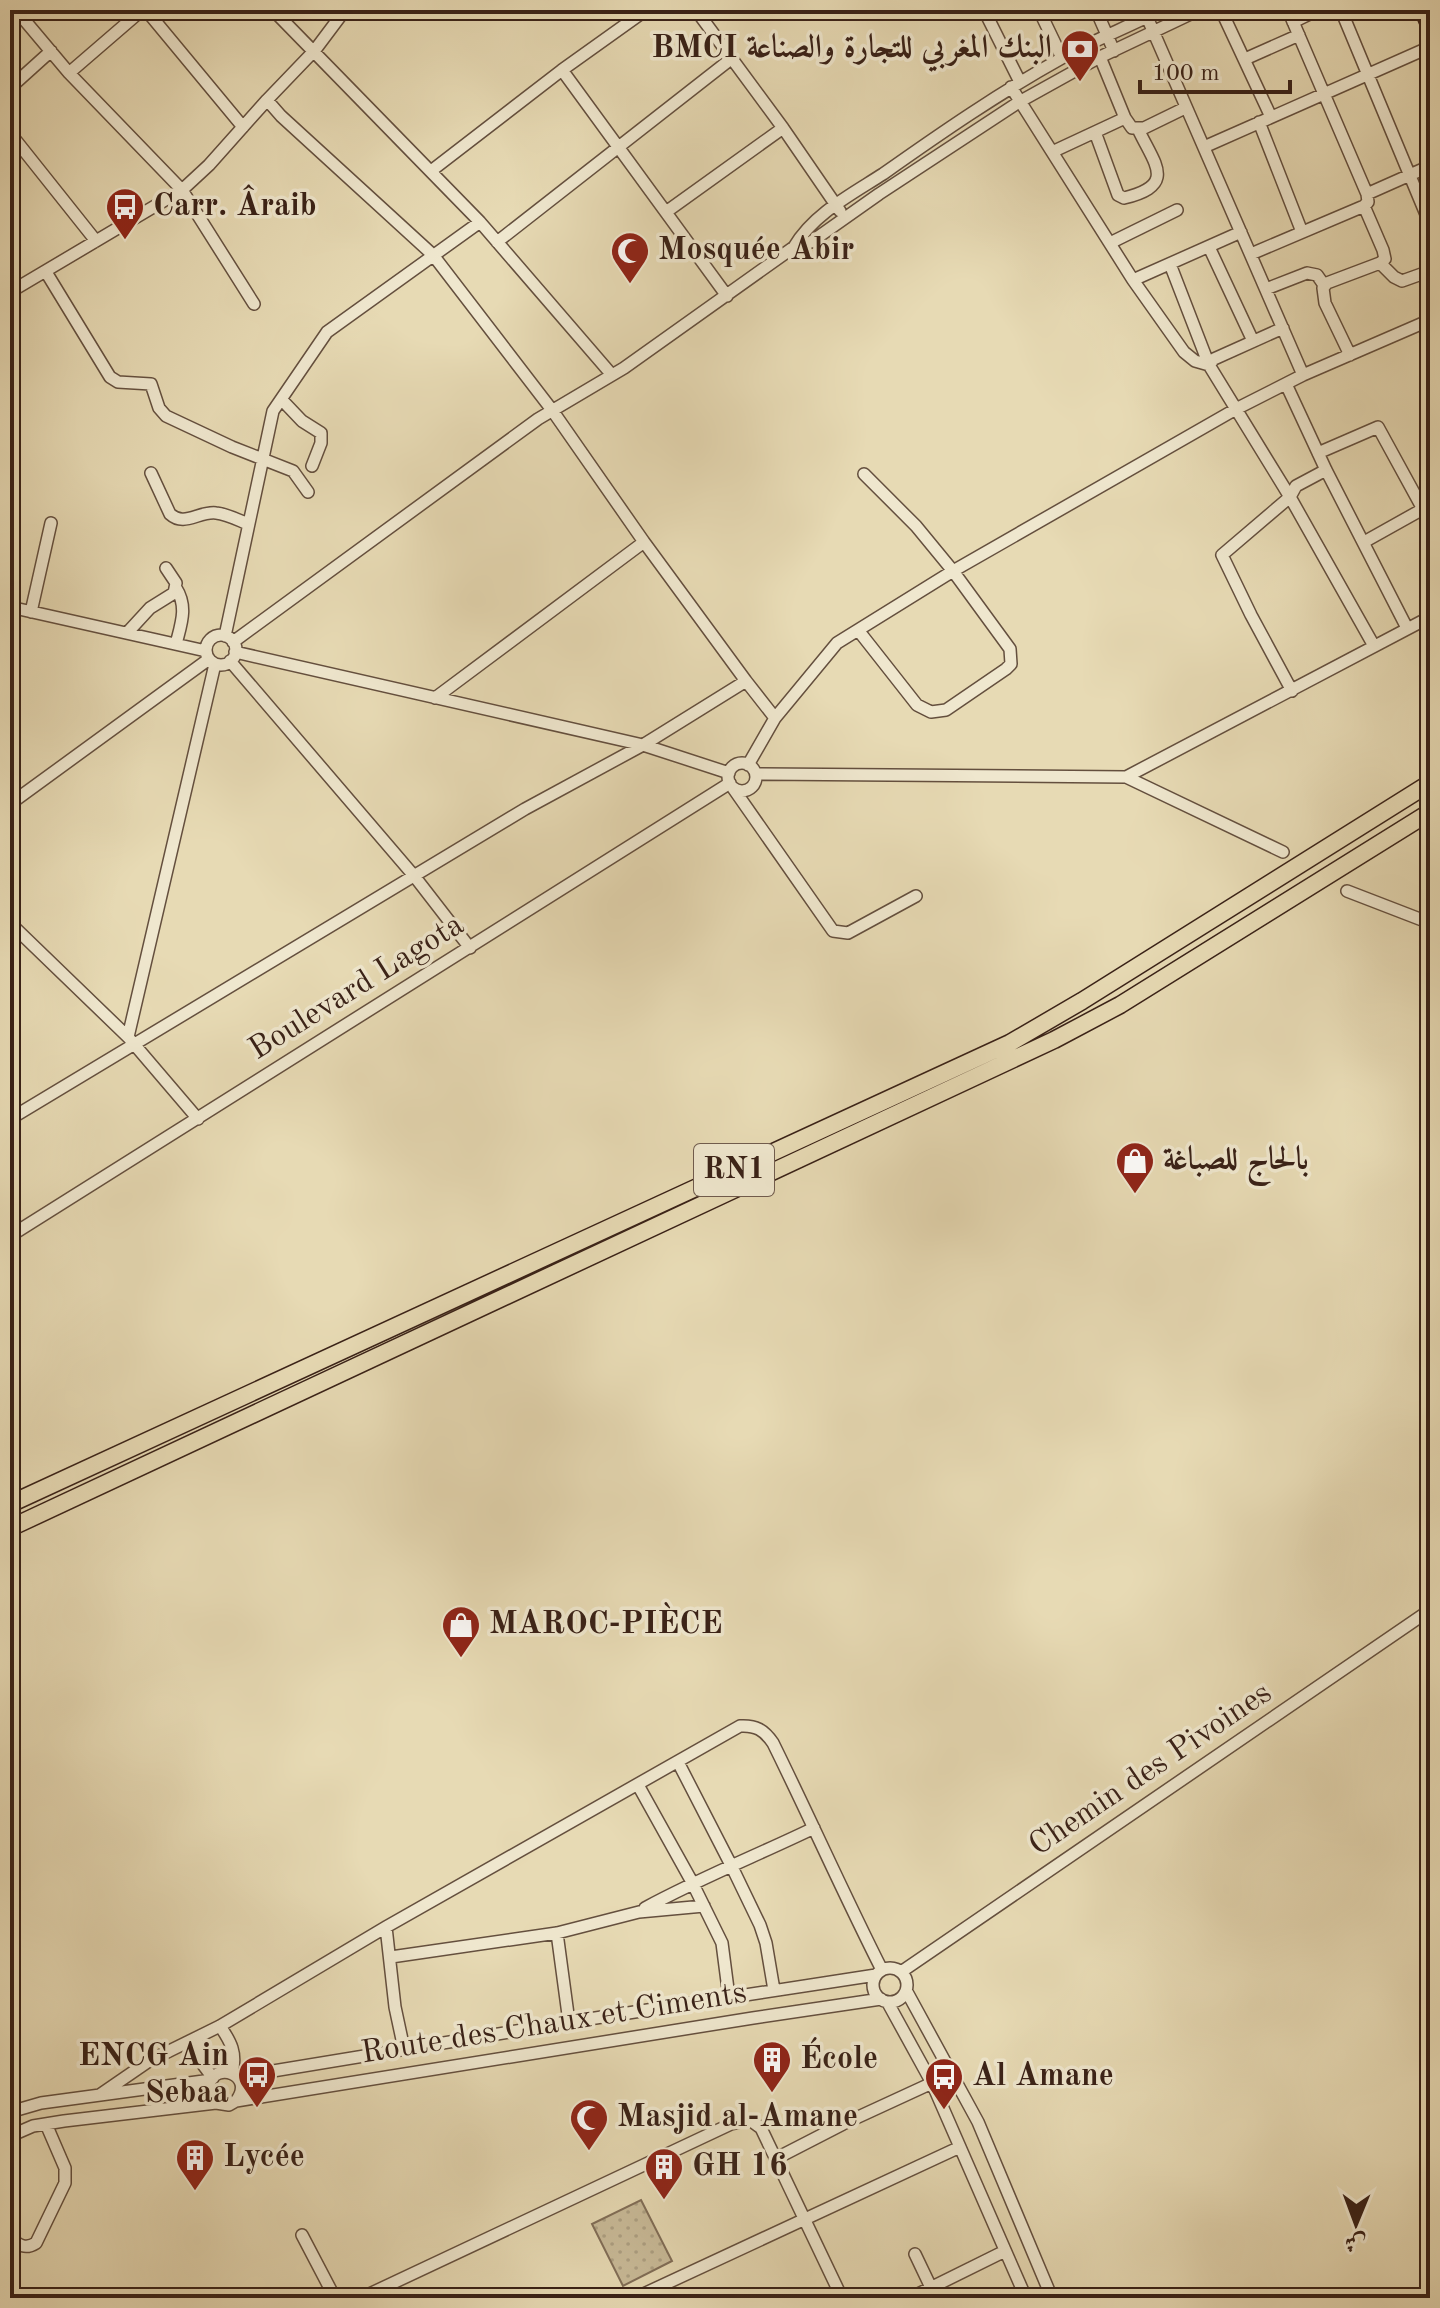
<svg xmlns="http://www.w3.org/2000/svg" width="1440" height="2308" viewBox="0 0 1440 2308" font-family="'Old Standard TT',Amiri,serif">
<defs>
<pattern id="park-dots" width="8" height="8" patternUnits="userSpaceOnUse" patternTransform="scale(2)"><rect width="8" height="8" fill="#c9bb99"/><path d="M2 2h.1M6 6h.1" fill="none" stroke="#ada083" stroke-width="1.8" stroke-linecap="round"/></pattern>
</defs>
<rect width="100%" height="100%" fill="#e7dab4"/>
<filter id="stains"><feTurbulence type="fractalNoise" baseFrequency=".0025" numOctaves="4"/><feColorMatrix values="0 0 0 0 .2 0 0 0 0 .09 0 0 0 0 .02 0 0 0 .5 -.17"/></filter>
<radialGradient id="worn" r=".72"><stop offset=".6" stop-color="#630" stop-opacity="0"/><stop offset="1" stop-color="#630" stop-opacity=".3"/></radialGradient>
<path fill="url(#park-dots)" stroke="#816e58" stroke-width="2" d="M 641,2200 L 672,2261 L 623,2286 L 592,2224 Z"/>
<g fill="none" stroke-linecap="round" stroke-linejoin="round">
<g stroke="#644f3e" stroke-width="14">
<path id="minor" d="M 16,10 L 69,73 L 182,190 L 254,304
M 146,10 L 243,127
M 273,10 L 480,222 L 612,375
M 696,10 L 783,128 L 840,211
M 984,10 L 1020,82
M 1039,10 L 1062,58
M 1096,10 L 1114,51
M 1221,10 L 1271,117
M 1341,10 L 1430,224
M 1147,17 L 1303,375
M 1293,22 L 1318,10
M 1100,57 L 1125,118 L 1132,128 L 1144,128 L 1185,108
M 1245,59 L 1299,35
M 562,70 L 727,296
M 69,73 L 142,10
M 1011,87 L 1133,280 L 1184,352 L 1195,361 L 1209,365 L 1214,359 L 1283,328
M 10,88 L 51,51
M 267,100 L 281,116 L 433,255 L 552,410 L 644,542 L 746,681 L 775,718
M 1259,122 L 1302,232
M 1095,132 L 1118,195 L 1124,198 C 1177,185 1155,165 1138,129
M 10,133 L 96,241
M 1204,147 L 1430,47
M 1052,152 L 1125,118
M 431,171 L 562,70 L 646,10
M 1367,194 L 1430,166
M 666,212 L 783,128
M 497,242 L 731,59
M 1110,243 L 1177,210
M 794,247 C 813,214 852,194 883,174 C 941,133 999,93 1062,58 C 1094,40 1128,27 1161,10
M 1209,247 L 1253,341
M 1251,254 L 1364,206 L 1368,202 L 1367,194 L 1288,10
M 1380,263 L 1394,277 L 1402,281 L 1430,271
M 1170,264 L 1209,365 L 1290,497 L 1374,646
M 46,272 L 110,377 L 118,382 L 151,384 L 159,408 L 166,416 L 232,447 L 293,471 L 308,492
M 1133,280 L 1241,232
M 1266,289 L 1307,273 L 1317,275 L 1324,285
M 10,292 L 182,190 L 209,165 L 267,100 L 315,50 L 345,10
M 1350,355 L 1325,303 L 1323,288 L 1327,283 L 1380,263 L 1385,259 L 1383,250 L 1364,206
M 1286,384 L 1326,470 L 1407,628
M 282,400 L 302,421 L 321,433 L 321,443 L 312,466
M 1318,453 L 1378,427 L 1430,522
M 151,473 L 170,514 C 184,527 199,511 216,513 C 227,514 238,520 248,524
M 1364,542 L 1423,509
M 176,588 C 188,607 181,624 176,644
M 10,607 L 206,651
M 31,612 L 51,523
M 858,630 L 917,705 L 931,712 L 946,710 L 1006,669 L 1011,664 L 1010,649 L 953,571 L 916,526 L 864,474
M 127,633 L 150,608 L 174,593 L 176,583 L 166,568
M206 650a15 15 0 1 1 30 0a15 15 0 1 1-30 0Z
M 225,636 L 273,411 L 327,332 L 480,222
M 233,642 L 538,419 L 624,368 L 794,247 L 811,242 L 879,194 L 1019,102 L 1100,57 L 1199,10
M 235,652 L 643,745 L 729,773
M 230,661 L 415,877 L 470,948
M 1292,691 L 1251,615 L 1222,555 L 1290,497 L 1296,486 L 1326,470
M 435,698 L 644,542
M728 777a14 14 0 1 1 28 0a14 14 0 1 1-28 0Z
M 748,765 L 775,718 L 837,643 L 953,571 L 1236,409 L 1303,375 L 1430,320
M 756,774 L 1126,777 L 1283,852
M 1126,777 L 1430,617
M 733,788 L 833,931 L 848,933 L 916,896
M 10,804 L 209,659
M 1347,891 L 1430,923
M 10,923 L 128,1037 L 198,1119
M 128,1037 L 215,664
M 10,1119 L 525,809 L 643,745 L 746,681
M 10,1236 L 730,783
M 678,1762 L 732,1867 L 760,1925 L 766,1943 L 774,1990
M 638,1785 L 692,1882 L 722,1943 L 729,1997
M 645,1908 C 700,1878 758,1855 814,1828
M 386,1927 L 395,2007 L 404,2049
M 557,1933 L 569,2022
M 391,1957 L 557,1933 L 639,1912 L 704,1906
M873 1985a17 17 0 1 1 34 0a17 17 0 1 1-34 0Z
M 901,1972 L 1430,1610
M 907,1992 L 978,2122 L 1052,2298
M 888,2003 L 932,2083 L 1026,2298
M 220,2026 C 231,2042 237,2053 232,2073
M 196,2038 L 201,2062 L 213,2078
M 237,2077 L 589,2019 L 876,1975
M 101,2094 L 149,2061 L 220,2026 L 386,1927 L 740,1726 C 756,1725 764,1730 773,1743 C 810,1818 844,1895 882,1970
M 216,2103 C 211,2098 207,2093 209,2085 C 215,2060 256,2075 236,2101
M 10,2112 L 41,2103 L 211,2080
M 10,2136 L 33,2126 L 64,2121 L 216,2103 L 229,2105 L 236,2101 L 753,2018 L 881,1999
M 775,2159 L 843,2124 L 932,2083
M 302,2235 L 335,2298
M 10,2238 C 19,2245 25,2250 36,2243 L 65,2183 L 65,2168 L 46,2124
M 915,2254 L 936,2298
M 361,2298 L 731,2124 L 750,2120 L 761,2128 L 842,2298
M 635,2298 L 960,2147
M 910,2298 L 1005,2251"/>
</g>
<g stroke="#392117" stroke-width="17">
<path id="major" d="M 1422,10 L 1430,29"/>
</g>
<g stroke="#392117" stroke-width="19">
<path id="highway" d="M 10,1504 L 1010,1043 L 1082,1001 L 1430,783
M 10,1528 L 1054,1040 L 1120,1005 L 1430,812"/>
</g>
<use href="#minor" stroke="#efe7ce" stroke-width="11"/>
<use href="#major" stroke="#e7dab4" stroke-width="14"/>
<use href="#highway" stroke="#e7dab4" stroke-width="16"/>
</g>
<defs>
<g id="bank-pin" transform="scale(2)"><path d="M0 17L-7.5 6A9.5 9.5 0 1 1 7.5 6Z" fill="#8f2418" stroke="#efe7ce"/><path d="M-6-4H6V4H-6ZM0-2.3a2.3 2.3 0 1 0 0 4.6a2.3 2.3 0 1 0 0-4.6Z" fill="#fff"/></g>
<g id="bus-pin" transform="scale(2)"><path d="M0 17L-7.5 6A9.5 9.5 0 1 1 7.5 6Z" fill="#8f2418" stroke="#efe7ce"/><path d="M-5-6H5V4H4V6H2V4H-2V6H-4V4H-5ZM-3.5-4V0h7V-4ZM-3.5 1.2v1.5H-2V1.2ZM2 1.2v1.5H3.5V1.2Z" fill="#fff"/></g>
<g id="mosque-pin" transform="scale(2)"><path d="M0 17L-7.5 6A9.5 9.5 0 1 1 7.5 6Z" fill="#8f2418" stroke="#efe7ce"/><path d="M3.5-4.9A6 6 0 1 0 3.5 4.9A5 5 0 1 1 3.5-4.9Z" fill="#fff"/></g>
<g id="shop-pin" transform="scale(2)"><path d="M0 17L-7.5 6A9.5 9.5 0 1 1 7.5 6Z" fill="#8f2418" stroke="#efe7ce"/><path d="M-5-2.5h2.3a2.7 3.5 0 0 1 5.4 0H5L5.5 6h-11ZM-1.5-2.5h3a1.5 2.3 0 0 0-3 0Z" fill="#fff"/></g>
<g id="building-pin" transform="scale(2)"><path d="M0 17L-7.5 6A9.5 9.5 0 1 1 7.5 6Z" fill="#8f2418" stroke="#efe7ce"/><path d="M-4-6H4V6H1V3H-1V6H-4ZM-2.5-4.3h1.7v1.8h-1.7ZM.8-4.3h1.7v1.8H.8ZM-2.5-1h1.7V.8h-1.7ZM.8-1h1.7V.8H.8Z" fill="#fff"/></g>
</defs>
<g fill-rule="evenodd">
<use href="#bank-pin" x="1080" y="49"/>
<use href="#bus-pin" x="125" y="207"/>
<use href="#mosque-pin" x="630" y="251"/>
<use href="#shop-pin" x="1135" y="1161"/>
<use href="#shop-pin" x="461" y="1625"/>
<use href="#building-pin" x="772" y="2060"/>
<use href="#bus-pin" x="257" y="2075"/>
<use href="#bus-pin" x="944" y="2077"/>
<use href="#mosque-pin" x="589" y="2118"/>
<use href="#building-pin" x="195" y="2158"/>
<use href="#building-pin" x="664" y="2167"/>
</g>
<g text-anchor="middle" dominant-baseline="central" stroke-width="7" stroke-linejoin="round" paint-order="stroke">
<rect fill="#efe7ce" stroke="#705c4e" stroke-width="2" x="694" y="1144" width="80" height="52" rx="6"/>
<g font-size="30" font-weight="bold" fill="#392117">
<text x="734" y="1170">RN1</text>
</g>
<g font-size="32" font-weight="bold" fill="#392117" stroke="#efe7ce" text-anchor="start">
<text x="1052" y="49" text-anchor="end">BMCI البنك المغربي للتجارة والصناعة</text>
<text x="153" y="207">Carr. Âraib</text>
<text x="658" y="251">Mosquée Abir</text>
<text x="1163" y="1161">بالحاج للصباغة</text>
<text x="489" y="1625">MAROC-PIÈCE</text>
<text x="229" y="2057" text-anchor="end">ENCG Ain<tspan x="229" dy="37">Sebaa</tspan></text>
<text x="800" y="2060">École</text>
<text x="972" y="2077">Al Amane</text>
<text x="617" y="2118">Masjid al-Amane</text>
<text x="223" y="2158">Lycée</text>
<text x="692" y="2167">GH 16</text>
</g>
<g font-size="32" fill="#392117" stroke="#efe7ce">
<text transform="translate(357 988) rotate(-32)">Boulevard Lagota</text>
<text transform="translate(1151 1770) rotate(-34)">Chemin des Pivoines</text>
<text transform="translate(554 2024) rotate(-9)">Route des Chaux et Ciments</text>
</g>
</g>
<rect width="1440" height="2308" fill="none" stroke="#e7dab4" stroke-width="40"/>
<rect x="12" y="12" width="1416" height="2284" fill="none" stroke="#392117" stroke-width="4"/>
<rect x="20" y="20" width="1400" height="2268" fill="none" stroke="#392117" stroke-width="2"/>
<g transform="translate(1356 2224) rotate(181)" stroke="#efe7ce" stroke-width="6" paint-order="stroke">
<path d="M0-6L14 30L0 20L-14 30Z" fill="#392117"/>
<text y="-12" font-size="22" font-weight="bold" text-anchor="middle" fill="#392117">ش</text>
</g>
<path d="M1140 80v12h150v-12" fill="none" stroke="#392117" stroke-width="4"/>
<text x="1152" y="80" font-size="24" fill="#392117" stroke="#efe7ce" stroke-width="6" paint-order="stroke">100 m</text>
<rect width="100%" height="100%" filter="url(#stains)"/>
<rect width="100%" height="100%" fill="url(#worn)"/>
</svg>
